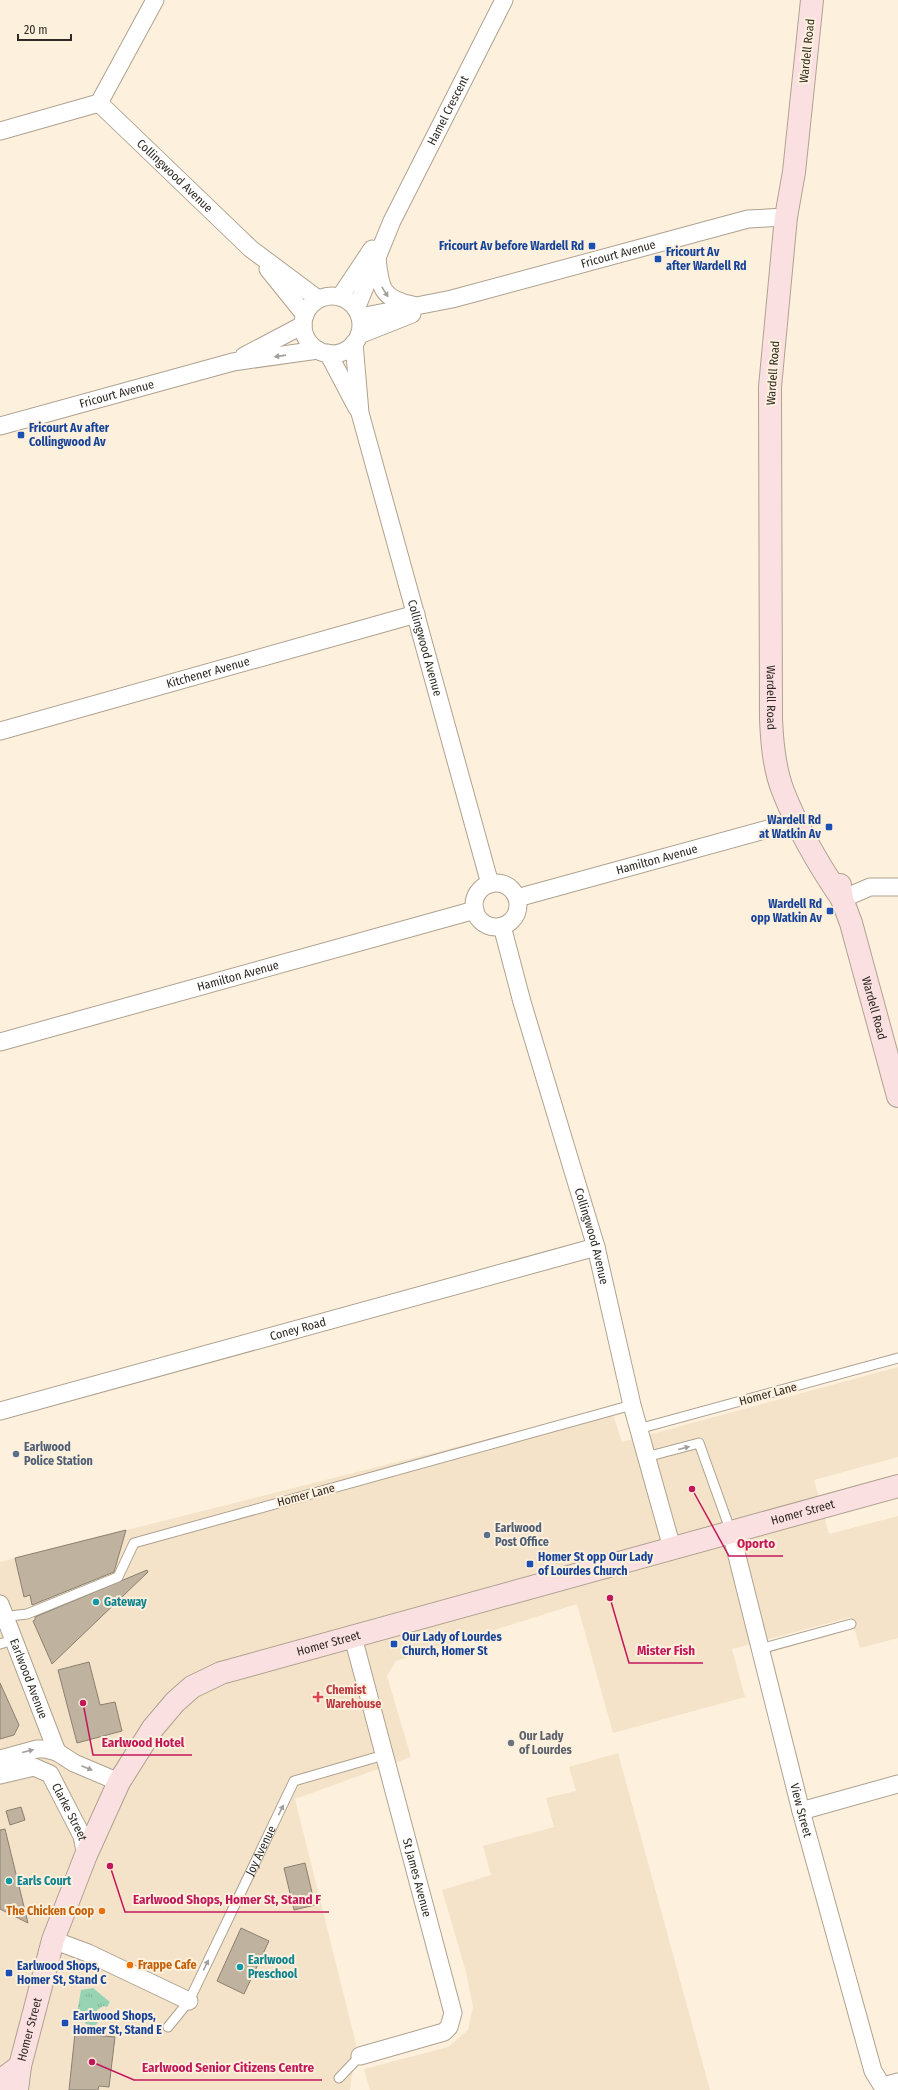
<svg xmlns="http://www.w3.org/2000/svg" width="898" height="2090" viewBox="0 0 898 2090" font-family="'Fira Sans Condensed',sans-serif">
<defs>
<pattern id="grass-tufts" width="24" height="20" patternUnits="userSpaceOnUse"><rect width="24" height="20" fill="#98d4b4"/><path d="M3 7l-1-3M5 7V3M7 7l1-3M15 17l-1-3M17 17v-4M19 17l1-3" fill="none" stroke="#83b69a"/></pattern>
</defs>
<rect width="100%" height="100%" fill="#fdf0dd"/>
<path fill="#f4e3c9" d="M 898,1367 L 898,1457 L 814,1480 L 829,1534 L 898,1516 L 898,1638 L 860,1648 L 851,1617 L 732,1649 L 745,1697 L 613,1733 L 577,1604 L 396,1661 L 387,1676 L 411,1757 L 295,1799 L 356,2044 L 350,2090 L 0,2090 L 0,1562 L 611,1408 L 622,1442 Z
M 618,1753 L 710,2090 L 370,2090 L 364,2069 L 448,2047 L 468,2030 L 473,2007 L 466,1972 L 442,1890 L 491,1875 L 483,1846 L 554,1827 L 546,1798 L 576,1791 L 569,1767 Z"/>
<path fill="url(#grass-tufts)" d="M 93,1988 L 110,2002 L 107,2007 L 103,2006 L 97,2010 L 96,2018 L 100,2020 L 95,2026 L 86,2024 L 77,2013 L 81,1990 Z"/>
<path fill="#bfb3a0" stroke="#8b806e" d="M 126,1530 L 114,1572 L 32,1605 L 30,1595 L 24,1597 L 15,1558 Z
M 147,1570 L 148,1572 L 52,1664 L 33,1621 L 35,1620 L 35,1617 Z
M 89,1662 L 100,1705 L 115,1702 L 122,1731 L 77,1743 L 58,1670 Z
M 0,1683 L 19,1725 L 14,1735 L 0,1739 Z
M 21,1807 L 25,1820 L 10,1825 L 6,1811 Z
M 5,1829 L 28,1923 L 0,1909 L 0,1830 Z
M 305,1863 L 315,1905 L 294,1910 L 284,1868 Z
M 241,1928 L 269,1941 L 244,1994 L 217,1981 Z
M 75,2033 L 115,2037 L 109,2087 L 99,2086 L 98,2090 L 69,2090 Z"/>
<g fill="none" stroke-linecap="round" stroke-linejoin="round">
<g stroke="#aea290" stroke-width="11">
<g id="lane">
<path d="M 638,1429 L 898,1358"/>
<path d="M 646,1457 L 699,1443 L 731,1532"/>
<path d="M 2,1617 L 27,1614 L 118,1577 L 134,1543 L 632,1405"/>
<path d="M 0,1644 L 13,1640"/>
<path d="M 760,1649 L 851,1624"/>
<path id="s1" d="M 168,2027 L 189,2001 L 294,1781 L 384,1755"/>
<path d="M 339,2078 L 360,2056"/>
</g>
</g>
<g stroke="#aea290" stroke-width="19">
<g id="street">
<path id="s2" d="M 99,103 L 251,249 L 318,299"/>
<path d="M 0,131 L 99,103 L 155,0"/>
<path d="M 377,258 C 380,287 381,299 413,305"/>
<path d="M 268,269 L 305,315"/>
<circle cx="332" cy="325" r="29"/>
<path d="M 340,297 L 372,249"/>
<path id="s3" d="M 356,309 L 392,221 L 504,0"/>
<path id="s4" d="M 360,317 L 452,299 L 748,219 L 786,217"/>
<path d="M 359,335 L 412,314"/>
<path id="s5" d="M 354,343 L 360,413 L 490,884"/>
<path d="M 328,353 L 357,408"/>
<path d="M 244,356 L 303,325"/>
<path id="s6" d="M 0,426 L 233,362 L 318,350"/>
<path id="s7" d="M 0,731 L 416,614"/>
<circle cx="496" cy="905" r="22"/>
<path id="s8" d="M 517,898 L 797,821"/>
<path d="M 842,899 L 870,887 L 898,887"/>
<path id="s9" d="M 502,926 L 522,1002 L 596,1247 L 632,1405 L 672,1548"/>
<path id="s10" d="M 0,1042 L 475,910"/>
<path id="s11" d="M 0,1411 L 596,1247"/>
<path id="s12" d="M 731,1532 L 801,1811 L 873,2071 L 881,2084 L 887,2085 L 898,2082"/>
<path id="s13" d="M 0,1604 L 57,1752"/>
<path id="s14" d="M 353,1637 L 453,2013 L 449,2027 L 444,2032 L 360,2056"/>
<path d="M 0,1759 L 37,1749 L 45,1749 L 57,1752 L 74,1763 L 119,1782"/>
<path id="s15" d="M 0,1775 L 34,1767 L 50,1774 L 82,1836 L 86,1855"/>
<path d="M 801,1811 L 898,1784"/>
<path d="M 53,1940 L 88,1953 L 189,2001"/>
</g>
</g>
<g stroke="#aea290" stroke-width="24">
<g id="secondary">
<path id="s16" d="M 812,0 L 794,172 L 786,217 L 770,387 L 771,719 C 772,743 774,768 783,791 C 797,827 820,867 842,899"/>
<path id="s17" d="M 840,885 L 842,899 L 851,923 L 898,1096"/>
<path d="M 0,2081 L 20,2066"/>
<path id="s18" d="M 17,2090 L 20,2066 L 53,1940 L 86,1855 L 119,1782 L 153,1728 L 175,1702 L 192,1687 L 221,1673 L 898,1486"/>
</g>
</g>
<use href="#lane" stroke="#fff" stroke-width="9"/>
<use href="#street" stroke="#fff" stroke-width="17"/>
<use href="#secondary" stroke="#fbe0e1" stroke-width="22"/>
</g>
<defs><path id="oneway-solid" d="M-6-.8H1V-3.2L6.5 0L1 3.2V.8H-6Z"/></defs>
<g fill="#a19f9c">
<use href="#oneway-solid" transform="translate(385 292) rotate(58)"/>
<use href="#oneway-solid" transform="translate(280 356) rotate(172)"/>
<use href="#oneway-solid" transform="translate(684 1448) rotate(-15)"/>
<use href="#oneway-solid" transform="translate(28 1751) rotate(-14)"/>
<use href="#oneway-solid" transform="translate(87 1768) rotate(23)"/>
<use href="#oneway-solid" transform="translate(281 1810) rotate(-64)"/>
<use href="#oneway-solid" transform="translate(206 1965) rotate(-64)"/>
</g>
<g fill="#1a4fb4" stroke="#fdf0dd" stroke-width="1.5">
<rect x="588" y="242" width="8" height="8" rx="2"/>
<rect x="654" y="255" width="8" height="8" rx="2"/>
<rect x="17" y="431" width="8" height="8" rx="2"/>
<rect x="825" y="823" width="8" height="8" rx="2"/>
<rect x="826" y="907" width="8" height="8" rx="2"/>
<rect x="526" y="1560" width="8" height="8" rx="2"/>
<rect x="390" y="1640" width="8" height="8" rx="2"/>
<rect x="5" y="1969" width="8" height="8" rx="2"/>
<rect x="61" y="2019" width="8" height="8" rx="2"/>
</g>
<g fill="#5c6f8a" stroke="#fdf0dd" stroke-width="1.5">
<circle cx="16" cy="1454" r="4"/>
<circle cx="487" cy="1535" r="4"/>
</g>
<g fill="#0f9aa8" stroke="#fdf0dd" stroke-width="1.5">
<circle cx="96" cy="1602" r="4"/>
<circle cx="9" cy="1881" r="4"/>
<circle cx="240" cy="1967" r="4"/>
</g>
<path fill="#e0444e" stroke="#fdf0dd" stroke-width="1.5" d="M316 1691h4v4h4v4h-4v4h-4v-4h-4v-4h4z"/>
<circle fill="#6b7280" stroke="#fdf0dd" stroke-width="1.5" cx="511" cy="1743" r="4"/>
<g fill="#e8710a" stroke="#fdf0dd" stroke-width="1.5">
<circle cx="102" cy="1911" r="4"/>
<circle cx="130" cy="1965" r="4"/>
</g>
<g text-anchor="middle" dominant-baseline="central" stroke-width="4" stroke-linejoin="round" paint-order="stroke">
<g font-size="12" fill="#2f2a23" stroke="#fdf0dd">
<text transform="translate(807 51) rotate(-84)">Wardell Road</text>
<text stroke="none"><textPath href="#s3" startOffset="219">Hamel Crescent</textPath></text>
<text stroke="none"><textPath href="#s2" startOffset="105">Collingwood Avenue</textPath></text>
<text stroke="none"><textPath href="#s4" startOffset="266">Fricourt Avenue</textPath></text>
<text transform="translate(773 373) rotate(-86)">Wardell Road</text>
<text stroke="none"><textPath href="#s6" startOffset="121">Fricourt Avenue</textPath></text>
<text stroke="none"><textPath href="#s5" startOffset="314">Collingwood Avenue</textPath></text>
<text stroke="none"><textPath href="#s7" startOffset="216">Kitchener Avenue</textPath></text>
<text stroke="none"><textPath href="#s16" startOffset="700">Wardell Road</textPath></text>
<text stroke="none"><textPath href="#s8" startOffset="145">Hamilton Avenue</textPath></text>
<text stroke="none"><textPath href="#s10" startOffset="247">Hamilton Avenue</textPath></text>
<text stroke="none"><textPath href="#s17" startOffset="128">Wardell Road</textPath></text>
<text stroke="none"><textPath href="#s9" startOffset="323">Collingwood Avenue</textPath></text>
<text stroke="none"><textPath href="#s11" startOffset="309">Coney Road</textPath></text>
<text transform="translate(768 1394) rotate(-15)">Homer Lane</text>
<text transform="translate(306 1495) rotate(-15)">Homer Lane</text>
<text stroke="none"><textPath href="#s18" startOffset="1082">Homer Street</textPath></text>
<text stroke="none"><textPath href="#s18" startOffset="590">Homer Street</textPath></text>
<text stroke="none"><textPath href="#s13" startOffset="80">Earlwood Avenue</textPath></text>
<text stroke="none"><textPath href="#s12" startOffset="287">View Street</textPath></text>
<text stroke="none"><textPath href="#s15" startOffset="95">Clarke Street</textPath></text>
<text stroke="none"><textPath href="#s1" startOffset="200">Joy Avenue</textPath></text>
<text stroke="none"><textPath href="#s14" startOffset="249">St James Avenue</textPath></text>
<text stroke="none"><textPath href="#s18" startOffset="62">Homer Street</textPath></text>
</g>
<g font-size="12" font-weight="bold" fill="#164399" stroke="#fdf0dd" text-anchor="start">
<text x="584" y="246" text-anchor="end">Fricourt Av before Wardell Rd</text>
<text x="666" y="252">Fricourt Av<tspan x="666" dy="14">after Wardell Rd</tspan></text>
<text x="29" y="428">Fricourt Av after<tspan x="29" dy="14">Collingwood Av</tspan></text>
<text x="821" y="820" text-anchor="end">Wardell Rd<tspan x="821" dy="14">at Watkin Av</tspan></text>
<text x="822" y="904" text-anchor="end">Wardell Rd<tspan x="822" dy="14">opp Watkin Av</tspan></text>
<text x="538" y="1557">Homer St opp Our Lady<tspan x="538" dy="14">of Lourdes Church</tspan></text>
<text x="402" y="1637">Our Lady of Lourdes<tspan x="402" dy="14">Church, Homer St</tspan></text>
<text x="17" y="1966">Earlwood Shops,<tspan x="17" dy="14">Homer St, Stand C</tspan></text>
<text x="73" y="2016">Earlwood Shops,<tspan x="73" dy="14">Homer St, Stand E</tspan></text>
</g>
<g font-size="12" font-weight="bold" fill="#4e5e75" stroke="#fdf0dd" text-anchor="start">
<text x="24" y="1447">Earlwood<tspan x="24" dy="14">Police Station</tspan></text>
<text x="495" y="1528">Earlwood<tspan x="495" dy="14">Post Office</tspan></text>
</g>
<g font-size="12" font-weight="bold" fill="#0d838f" stroke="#fdf0dd" text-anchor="start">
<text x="104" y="1602">Gateway</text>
<text x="17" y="1881">Earls Court</text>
<text x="248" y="1960">Earlwood<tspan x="248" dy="14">Preschool</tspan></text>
</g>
<g font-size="12" font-weight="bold" fill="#be3a42" stroke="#fdf0dd" text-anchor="start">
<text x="326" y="1690">Chemist<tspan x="326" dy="14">Warehouse</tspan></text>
</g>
<g font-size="12" font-weight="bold" fill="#5b616d" stroke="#fdf0dd" text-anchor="start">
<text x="519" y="1736">Our Lady<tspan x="519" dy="14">of Lourdes</tspan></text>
</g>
<g font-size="12" font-weight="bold" fill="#c56008" stroke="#fdf0dd" text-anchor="end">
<text x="94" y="1911">The Chicken Coop</text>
<text x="138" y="1965" text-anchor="start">Frappe Cafe</text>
</g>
</g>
<path fill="none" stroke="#c2185b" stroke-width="1.5" d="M692 1489L729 1556H783M610 1598L629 1663H703M83 1703L93 1755H192M110 1866L125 1912H329M92 2062L134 2080H322"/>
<g fill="#c2185b" stroke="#fdf0dd" stroke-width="1.5">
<circle cx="692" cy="1489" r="4"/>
<circle cx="610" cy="1598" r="4"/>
<circle cx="83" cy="1703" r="4"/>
<circle cx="110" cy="1866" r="4"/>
<circle cx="92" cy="2062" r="4"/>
</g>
<g font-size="13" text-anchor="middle" font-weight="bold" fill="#c2185b" stroke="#fdf0dd" stroke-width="4" stroke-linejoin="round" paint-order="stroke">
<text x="756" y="1548">Oporto</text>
<text x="666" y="1655">Mister Fish</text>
<text x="143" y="1747">Earlwood Hotel</text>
<text x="227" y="1904">Earlwood Shops, Homer St, Stand F</text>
<text x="228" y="2072">Earlwood Senior Citizens Centre</text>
</g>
<path d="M18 34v6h53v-6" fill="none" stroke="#2f2a23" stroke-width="2"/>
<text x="24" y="34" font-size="12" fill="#2f2a23" stroke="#fdf0dd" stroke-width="3" paint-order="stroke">20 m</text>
</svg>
